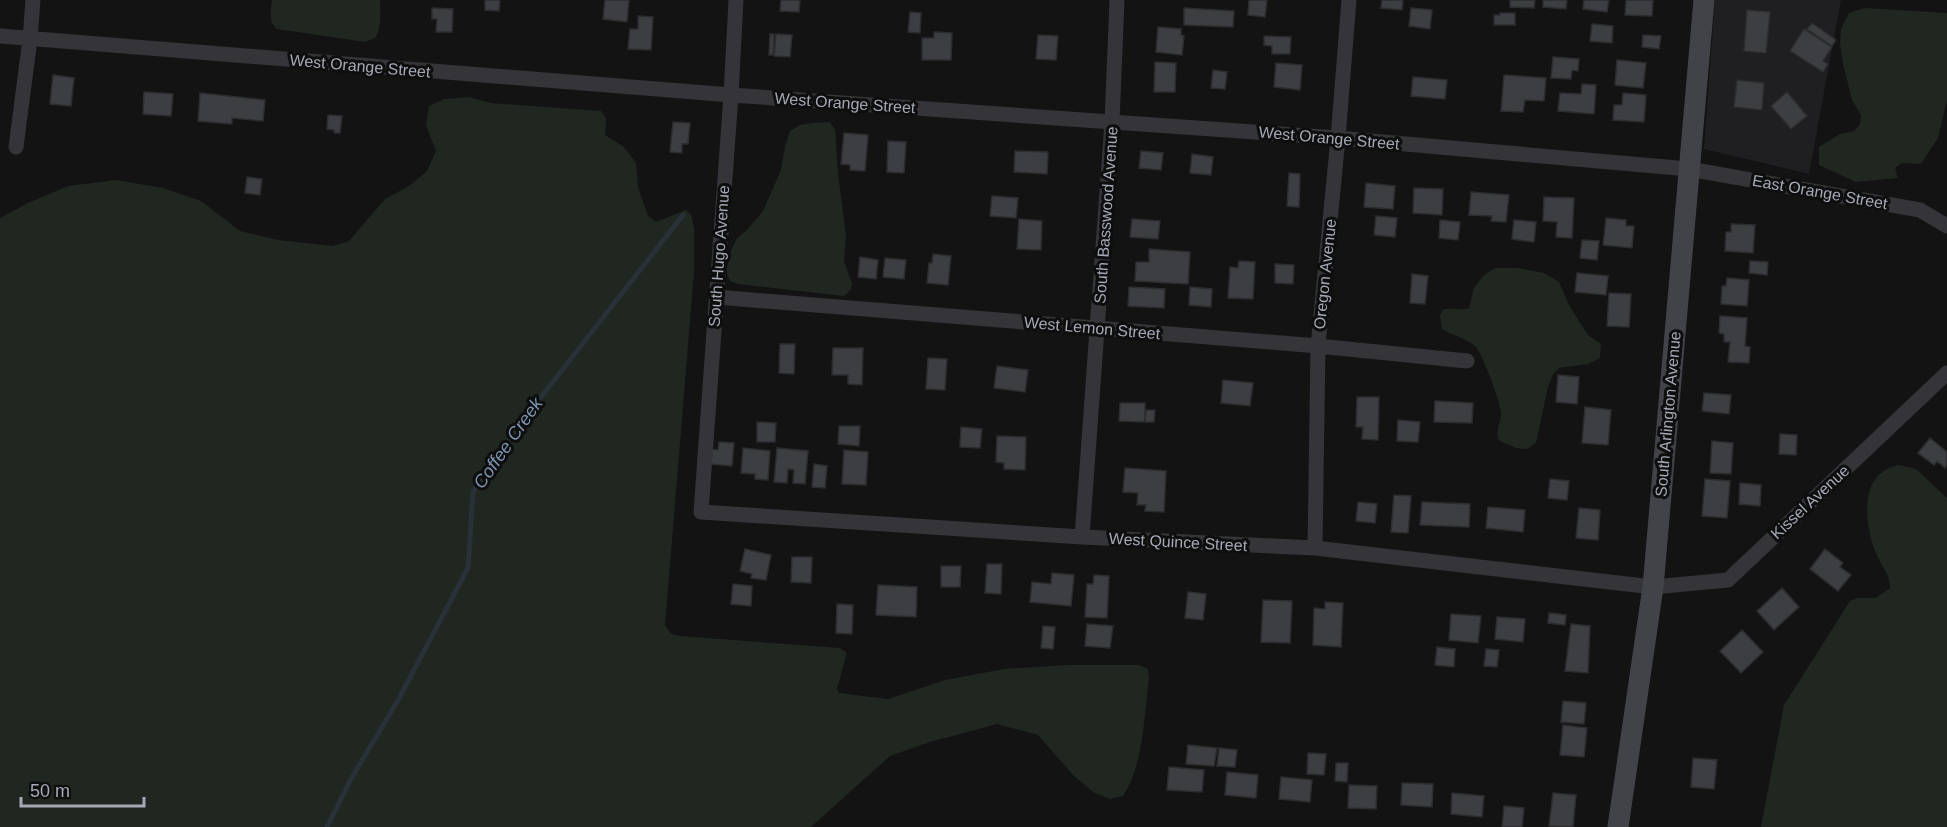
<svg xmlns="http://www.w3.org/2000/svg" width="1947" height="827" viewBox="0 0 1947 827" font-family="Arial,sans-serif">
<rect width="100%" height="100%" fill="#131314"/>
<path fill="#1f1f21" d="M 1715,0 L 1841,0 L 1809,174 L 1704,149 Z"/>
<path fill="#1f2720" d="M 272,0 L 380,0 C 380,13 382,27 375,38 L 365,42 L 277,29 C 268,22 271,10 272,0 Z
M 1865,8 L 1947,13 L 1947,100 L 1938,138 L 1921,164 L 1902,163 L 1895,168 L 1898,178 L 1856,182 L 1819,165 L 1819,147 L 1840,134 L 1854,131 L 1860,124 L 1861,115 L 1852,100 L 1843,64 L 1840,43 L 1841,29 L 1849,13 Z
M 469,97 L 490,103 L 601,111 L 606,118 L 605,135 L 624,147 L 636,163 L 638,187 L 648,216 L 656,222 L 686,210 L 691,214 L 694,228 L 694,272 L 665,625 L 671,634 L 680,636 L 840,648 L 847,653 L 837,689 L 839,693 L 888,699 L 945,680 L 1004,669 L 1067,665 L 1139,665 L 1148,669 L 1149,679 C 1144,716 1144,764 1123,796 L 1110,799 L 1093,792 L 1073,775 L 1038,735 L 997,724 L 930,742 L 890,756 L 811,827 L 0,827 L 0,218 L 28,203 L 68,186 L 116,180 L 163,188 L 201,201 L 240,231 L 278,240 L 333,246 L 349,241 L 385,199 L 409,186 L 427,171 L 436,151 L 426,125 L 429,106 L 444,99 Z
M 830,122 L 835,130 L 838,173 L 846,236 L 844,261 L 852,283 L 851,290 L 844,296 L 738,284 L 730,281 L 726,271 L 731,251 L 737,238 L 746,231 L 763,211 L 781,170 L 785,146 L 790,131 L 800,125 L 812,123 Z
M 1495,268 L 1518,268 L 1544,273 L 1559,282 L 1570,307 L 1588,335 L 1601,344 L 1600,358 L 1588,364 L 1559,368 L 1553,374 L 1548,387 L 1536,443 L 1527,449 L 1516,448 L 1500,441 C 1494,430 1501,425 1501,414 C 1502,405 1482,354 1476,347 C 1467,338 1453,336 1442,329 L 1440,316 L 1442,310 C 1451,307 1460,311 1469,308 L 1474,288 L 1483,276 Z
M 1898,465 L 1916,469 L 1947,498 L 1947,827 L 1761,827 L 1784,705 L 1850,601 L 1858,598 L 1876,598 L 1890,588 C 1890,572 1881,567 1876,553 C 1864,523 1858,474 1898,465 Z"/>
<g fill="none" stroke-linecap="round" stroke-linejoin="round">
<path stroke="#293138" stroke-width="5" d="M 327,827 L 352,777 L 397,702 L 468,568 L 473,492 L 524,419 L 683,215"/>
</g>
<path fill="#3d3e41" stroke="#2d2d30" stroke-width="1.5" d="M 485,0 L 500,0 L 499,11 L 485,10 Z
M 605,0 L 629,0 L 627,22 L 603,19 Z
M 781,0 L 800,0 L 799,12 L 780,11 Z
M 1249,0 L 1267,0 L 1265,17 L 1248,15 Z
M 1382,0 L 1403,0 L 1402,10 L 1381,8 Z
M 1510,0 L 1535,0 L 1534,8 L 1510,7 Z
M 1543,0 L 1567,0 L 1566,9 L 1543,7 Z
M 1584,0 L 1609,0 L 1607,12 L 1583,9 Z
M 1626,0 L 1653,0 L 1652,16 L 1625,15 Z
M 432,8 L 453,9 L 452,32 L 436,32 L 437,19 L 432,19 Z
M 1184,8 L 1234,11 L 1233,27 L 1184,25 Z
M 1411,8 L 1432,10 L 1430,29 L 1409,26 Z
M 1747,10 L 1770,12 L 1766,53 L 1744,51 Z
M 910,12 L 921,13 L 920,33 L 908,32 Z
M 1500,13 L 1515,13 L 1515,25 L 1494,25 L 1494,15 L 1500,15 Z
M 638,16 L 653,17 L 651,50 L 628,49 L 630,29 L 638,29 Z
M 1812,23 L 1836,40 L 1832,46 L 1807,29 Z
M 1592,24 L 1613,26 L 1612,43 L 1590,41 Z
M 1158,27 L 1181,29 L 1181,35 L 1184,36 L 1182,55 L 1156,52 Z
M 1804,29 L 1832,47 L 1823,61 L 1828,64 L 1823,72 L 1790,51 Z
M 934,32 L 952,33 L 951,60 L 922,60 L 922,38 L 934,38 Z
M 770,34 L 774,34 L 773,55 L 769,55 Z
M 776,34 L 792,35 L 790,57 L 774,56 Z
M 1038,35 L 1058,36 L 1056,60 L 1036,59 Z
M 1643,35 L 1661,36 L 1659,49 L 1642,47 Z
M 1264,36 L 1291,37 L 1290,54 L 1272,54 L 1272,46 L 1264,45 Z
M 1553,57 L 1579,59 L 1578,71 L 1572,70 L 1571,79 L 1551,78 Z
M 1617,60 L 1646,63 L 1643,88 L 1615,85 Z
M 1155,62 L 1176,63 L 1175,92 L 1154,92 Z
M 1276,63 L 1302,65 L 1300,90 L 1274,87 Z
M 1213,70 L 1227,72 L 1225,89 L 1211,88 Z
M 53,75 L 74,78 L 71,106 L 50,104 Z
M 1504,75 L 1546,78 L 1544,101 L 1525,100 L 1523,112 L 1501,111 Z
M 1413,77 L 1447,80 L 1445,99 L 1411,96 Z
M 1737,80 L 1764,83 L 1762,110 L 1734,107 Z
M 1582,84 L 1596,85 L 1594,114 L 1558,111 L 1560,93 L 1581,94 Z
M 144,92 L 173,94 L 171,116 L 143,114 Z
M 1787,92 L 1807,116 L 1791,129 L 1771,106 Z
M 200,93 L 265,100 L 263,121 L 232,118 L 232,124 L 198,121 Z
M 1623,93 L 1646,95 L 1644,122 L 1613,120 L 1614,105 L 1622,105 Z
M 328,115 L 342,116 L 340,133 L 334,133 L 334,130 L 327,129 Z
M 673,122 L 690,123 L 688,144 L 682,144 L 682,153 L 670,152 Z
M 844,133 L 868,135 L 865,171 L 850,170 L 850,165 L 841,164 Z
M 888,141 L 906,142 L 904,173 L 887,172 Z
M 1015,151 L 1048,152 L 1047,174 L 1014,172 Z
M 1141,151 L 1163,153 L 1161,170 L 1139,168 Z
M 1192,154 L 1213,157 L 1211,175 L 1190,173 Z
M 1289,173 L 1300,174 L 1299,207 L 1287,206 Z
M 247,177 L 262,179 L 260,195 L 245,193 Z
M 1366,183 L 1395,186 L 1393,209 L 1364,207 Z
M 1414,188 L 1443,189 L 1442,215 L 1413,213 Z
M 1471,192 L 1509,195 L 1506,222 L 1491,221 L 1492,216 L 1469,215 Z
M 992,196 L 1018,198 L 1016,218 L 990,216 Z
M 1544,197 L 1574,198 L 1572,238 L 1556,237 L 1557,222 L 1543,221 Z
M 1376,216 L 1397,218 L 1395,237 L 1374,235 Z
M 1606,218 L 1626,220 L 1626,226 L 1634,226 L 1632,248 L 1603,245 Z
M 1019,219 L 1042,221 L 1041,250 L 1017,249 Z
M 1132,219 L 1160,221 L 1158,239 L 1130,237 Z
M 1440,220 L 1460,222 L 1458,240 L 1439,238 Z
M 1514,220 L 1536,222 L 1534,242 L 1512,239 Z
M 1731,224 L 1755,225 L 1753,253 L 1725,251 L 1726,232 L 1731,232 Z
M 1582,240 L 1599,241 L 1597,260 L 1580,258 Z
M 1149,249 L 1190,252 L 1188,284 L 1135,281 L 1136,262 L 1149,262 Z
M 933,254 L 951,256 L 948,285 L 927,283 L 929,263 L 932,263 Z
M 860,257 L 878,260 L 876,279 L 858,277 Z
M 885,258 L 906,260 L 904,279 L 883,277 Z
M 1239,261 L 1255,262 L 1253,299 L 1228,298 L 1230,267 L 1238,268 Z
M 1750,261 L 1768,262 L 1767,275 L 1749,273 Z
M 1275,264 L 1294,265 L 1293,284 L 1275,283 Z
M 1577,273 L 1608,276 L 1606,295 L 1575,292 Z
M 1412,274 L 1428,276 L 1425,304 L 1410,303 Z
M 1727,278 L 1749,280 L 1747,306 L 1721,304 L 1722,286 L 1726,286 Z
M 1129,287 L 1165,289 L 1164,308 L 1128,306 Z
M 1190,287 L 1212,289 L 1211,307 L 1189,305 Z
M 1609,293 L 1631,294 L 1629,327 L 1607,326 Z
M 1720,316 L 1747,318 L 1745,346 L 1750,347 L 1749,363 L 1728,362 L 1730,342 L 1724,342 L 1724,334 L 1719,333 Z
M 780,344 L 795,344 L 794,374 L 779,373 Z
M 833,348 L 863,348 L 862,385 L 848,384 L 848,375 L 832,375 Z
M 928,358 L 947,359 L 945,390 L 926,389 Z
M 997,366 L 1028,370 L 1025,392 L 994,388 Z
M 1558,375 L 1579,377 L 1577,404 L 1556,402 Z
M 1223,380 L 1253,383 L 1250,406 L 1221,403 Z
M 1704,393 L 1731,395 L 1729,414 L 1702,411 Z
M 1357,397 L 1379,397 L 1378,440 L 1362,439 L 1363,427 L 1356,427 Z
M 1435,401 L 1473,403 L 1472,423 L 1434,422 Z
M 1120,403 L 1145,403 L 1145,422 L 1119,421 Z
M 1585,407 L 1611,410 L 1608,445 L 1582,443 Z
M 1146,410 L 1155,410 L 1154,422 L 1145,422 Z
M 1398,420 L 1420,422 L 1418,442 L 1397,441 Z
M 757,422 L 776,423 L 775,442 L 757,442 Z
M 839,426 L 860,426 L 859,446 L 838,444 Z
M 961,427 L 982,429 L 980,448 L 960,447 Z
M 1780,434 L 1797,435 L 1796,455 L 1779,454 Z
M 997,436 L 1026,437 L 1025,470 L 1004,469 L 1004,463 L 996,462 Z
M 1930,438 L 1947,452 L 1947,465 L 1945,468 L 1937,461 L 1934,465 L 1918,453 Z
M 1712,441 L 1733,443 L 1731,474 L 1710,473 Z
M 719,442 L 734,443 L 732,466 L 710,464 L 711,449 L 718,450 Z
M 743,448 L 770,451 L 768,480 L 755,479 L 755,474 L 741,473 Z
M 777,448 L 808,451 L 805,484 L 793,483 L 794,470 L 788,469 L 787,483 L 774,482 Z
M 844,450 L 868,452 L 866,485 L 842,484 Z
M 814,464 L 827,466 L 825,488 L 812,487 Z
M 1125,468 L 1166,471 L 1164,512 L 1145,511 L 1146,505 L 1137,505 L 1138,493 L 1123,492 Z
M 1550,479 L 1569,481 L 1567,500 L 1548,498 Z
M 1705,479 L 1730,481 L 1727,518 L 1702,516 Z
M 1740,483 L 1761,485 L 1760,506 L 1739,504 Z
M 1394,495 L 1411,496 L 1408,533 L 1391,532 Z
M 1358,502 L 1377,504 L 1375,523 L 1356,521 Z
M 1422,502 L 1470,504 L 1469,527 L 1420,525 Z
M 1488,507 L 1525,510 L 1523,532 L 1486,528 Z
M 1579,508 L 1600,510 L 1598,540 L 1576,538 Z
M 745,549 L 771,555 L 766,580 L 751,578 L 752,574 L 740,571 Z
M 1825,549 L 1843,563 L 1840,567 L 1851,575 L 1838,591 L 1810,569 Z
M 792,557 L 812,557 L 811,583 L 791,582 Z
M 987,564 L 1002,564 L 1001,594 L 985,593 Z
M 941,566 L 961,566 L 960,587 L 941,587 Z
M 1052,573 L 1074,575 L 1071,606 L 1030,602 L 1032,582 L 1051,584 Z
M 1094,575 L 1109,576 L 1107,618 L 1085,617 L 1087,584 L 1093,584 Z
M 733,584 L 752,586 L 751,606 L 731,604 Z
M 878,585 L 917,587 L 916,617 L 876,615 Z
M 1782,588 L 1799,607 L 1774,630 L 1757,611 Z
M 1188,592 L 1206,594 L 1203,620 L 1185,618 Z
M 1263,600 L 1292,601 L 1290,643 L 1261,642 Z
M 1325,602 L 1343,603 L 1341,647 L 1313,645 L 1314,608 L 1325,609 Z
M 837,604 L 853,605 L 852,634 L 836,633 Z
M 1549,613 L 1566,615 L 1565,625 L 1548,623 Z
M 1451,614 L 1481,616 L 1478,643 L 1449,640 Z
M 1497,617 L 1525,619 L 1523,642 L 1495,639 Z
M 1087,624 L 1113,626 L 1110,648 L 1085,646 Z
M 1571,624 L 1590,626 L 1588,673 L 1565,671 Z
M 1043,626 L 1055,627 L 1053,649 L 1041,648 Z
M 1742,630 L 1763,652 L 1741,673 L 1720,651 Z
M 1437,647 L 1455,649 L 1454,667 L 1435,665 Z
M 1486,649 L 1499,650 L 1497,667 L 1484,666 Z
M 1563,701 L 1586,703 L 1584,724 L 1561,722 Z
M 1563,725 L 1587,728 L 1584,757 L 1560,755 Z
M 1188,745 L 1217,748 L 1214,766 L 1186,764 Z
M 1219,748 L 1237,750 L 1235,767 L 1217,766 Z
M 1308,753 L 1326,754 L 1324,775 L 1307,774 Z
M 1693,758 L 1717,760 L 1714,789 L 1691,787 Z
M 1336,763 L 1348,763 L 1347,782 L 1335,781 Z
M 1169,767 L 1204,770 L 1202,792 L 1167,790 Z
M 1227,772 L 1258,775 L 1256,798 L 1225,795 Z
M 1281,777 L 1312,780 L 1310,802 L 1279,799 Z
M 1402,783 L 1433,784 L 1432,807 L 1401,805 Z
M 1349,785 L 1377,786 L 1376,809 L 1348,808 Z
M 1452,793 L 1484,796 L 1482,817 L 1451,814 Z
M 1553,793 L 1576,795 L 1573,827 L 1549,826 Z
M 1504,806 L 1524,808 L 1522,827 L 1502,827 Z"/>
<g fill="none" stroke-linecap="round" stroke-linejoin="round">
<path stroke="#343439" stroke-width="15" d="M 736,0 L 731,95 L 701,512 L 1082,537 L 1315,548 L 1653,587 L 1728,580 L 1947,373
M 0,36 L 731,95 L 1338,138 L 1689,169 L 1920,210 L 1947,226
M 16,147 L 30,39 L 33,0
M 716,297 L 1318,346 L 1467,361
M 1082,537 L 1112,122 L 1117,0
M 1315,548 L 1318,346 L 1338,138 L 1349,0"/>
<path stroke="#424349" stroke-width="21" d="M 1618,827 L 1653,587 L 1704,0"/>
</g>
<g text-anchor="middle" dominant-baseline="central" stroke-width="6" stroke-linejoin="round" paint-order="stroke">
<g font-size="16" fill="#a5a9b5" stroke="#0e0e0f">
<text transform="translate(360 66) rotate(5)">West Orange Street</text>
<text transform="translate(845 103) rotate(4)">West Orange Street</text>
<text transform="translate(1329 138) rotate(5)">West Orange Street</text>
<text transform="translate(1820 192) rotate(10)">East Orange Street</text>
<text transform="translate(1106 215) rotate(-86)">South Basswood Avenue</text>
<text transform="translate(719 256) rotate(-86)">South Hugo Avenue</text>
<text transform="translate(1325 274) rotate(-84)">Oregon Avenue</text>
<text transform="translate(1092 328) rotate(5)">West Lemon Street</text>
<text transform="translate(1668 414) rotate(-85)">South Arlington Avenue</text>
<text transform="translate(1810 502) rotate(-43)">Kissel Avenue</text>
<text transform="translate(1178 542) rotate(3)">West Quince Street</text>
</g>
<g font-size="18" font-style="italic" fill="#7c94af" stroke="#0e0e0f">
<text transform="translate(508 443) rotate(-55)">Coffee Creek</text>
</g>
</g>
<path d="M21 797v9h123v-9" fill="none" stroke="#a5a9b5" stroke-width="3"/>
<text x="30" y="797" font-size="18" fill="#a5a9b5" stroke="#0e0e0f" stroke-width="4.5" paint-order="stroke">50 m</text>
</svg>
